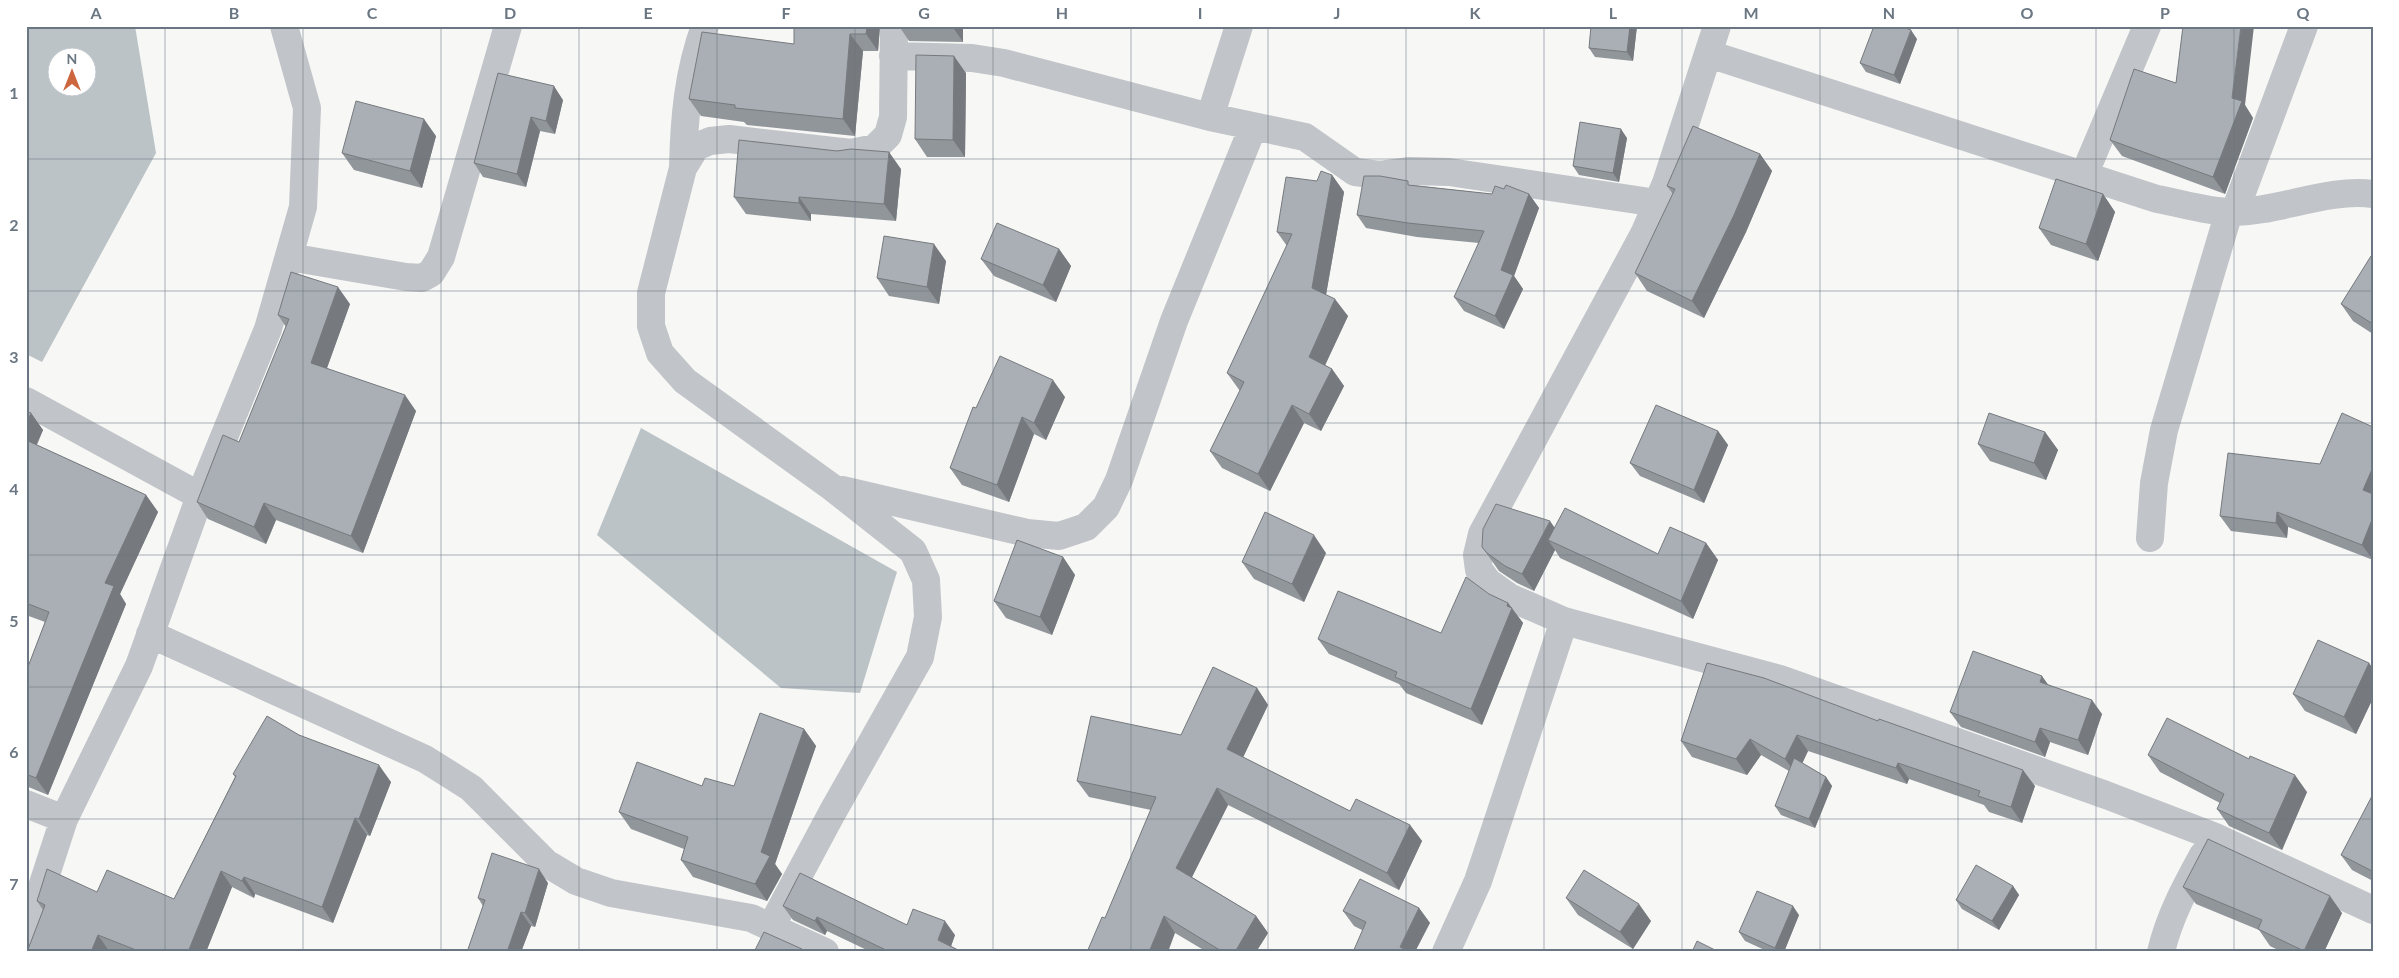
<svg xmlns="http://www.w3.org/2000/svg" width="2399" height="978" viewBox="0 0 2399 978" font-family="Lato,sans-serif">
<rect width="100%" height="100%" fill="#f7f7f5"/>
<path fill="#bbc3c7" fill-rule="evenodd" d="M 26,26 L 135,26 L 156,153 L 42,362 L 26,354 ZM 58,58 L 88,58 L 88,88 L 58,88 Z
M 641,428 L 897,572 L 860,693 L 781,688 L 597,535 Z"/>
<g fill="none" stroke-linecap="round" stroke-linejoin="round">
<path stroke="#c1c4c8" stroke-width="28" d="M 1717,26 L 1666,183 L 1644,234 L 1482,534 L 1477,555 L 1479,570 L 1488,582 L 1509,597 L 1564,621 L 1780,679 L 2106,795 L 2213,836 L 2373,910
M 1709,54 L 2157,199 C 2180,203 2205,211 2229,212 C 2277,213 2325,188 2373,194
M 893,56 L 972,58 L 1004,63 L 1210,117 L 1305,137 L 1355,172 L 1380,175 L 1410,171 L 1449,172 L 1657,203
M 1210,117 L 1239,26
M 683,168 C 684,119 688,72 705,26
M 2084,175 L 2147,26
M 2235,211 L 2304,26
M 289,257 L 406,277 L 422,278 L 431,273 L 441,257 L 508,26
M 26,401 L 200,496
M 842,490 L 1027,533 L 1059,536 L 1086,527 L 1106,507 L 1119,480 L 1174,321 L 1253,127
M 2150,538 L 2154,483 L 2164,430 L 2229,212
M 150,634 L 425,759 L 471,788 L 546,863 L 576,881 L 611,893 L 751,918 L 825,952
M 26,804 L 64,819
M 771,927 L 832,813 L 920,657 L 928,617 L 926,580 L 913,551 L 833,488 L 685,381 L 660,353 L 651,326 L 651,293 L 683,168 L 696,147 L 710,141 L 729,139 L 851,153 L 875,148 L 888,135 L 893,117 L 894,26
M 26,936 L 64,819 L 139,666 L 200,496 L 268,329 L 303,207 L 307,108 L 284,26
M 1446,952 L 1478,881 L 1564,621
M 2161,952 C 2169,917 2186,886 2203,855"/>
</g>
<path fill="#91969b" d="M 880,26 L 878,51 L 863,51 L 855,136 L 747,125 L 744,122 L 701,116 L 689,99 L 794,44 Z
M 899,26 L 963,26 L 963,42 L 909,41 Z
M 1637,26 L 1633,61 L 1595,57 L 1589,48 Z
M 1917,39 L 1900,84 L 1866,72 L 1860,63 Z
M 498,73 L 563,100 L 555,134 L 540,131 L 526,187 L 483,177 L 474,163 Z
M 966,73 L 965,157 L 927,157 L 915,139 Z
M 2245,105 L 2253,118 L 2225,194 L 2122,156 L 2110,140 Z
M 436,136 L 422,188 L 354,170 L 342,153 Z
M 1627,138 L 1619,182 L 1579,175 L 1573,166 Z
M 837,151 L 901,169 L 896,221 L 811,214 L 811,221 L 746,214 L 734,197 Z
M 1760,154 L 1772,171 L 1746,232 L 1704,318 L 1647,291 L 1635,273 L 1673,194 L 1667,186 Z
M 1332,175 L 1344,192 L 1326,295 L 1348,316 L 1325,365 L 1332,369 L 1344,386 L 1321,431 L 1304,423 L 1270,491 L 1222,468 L 1210,451 L 1240,391 L 1227,373 L 1287,246 L 1277,232 L 1317,181 Z
M 1412,185 L 1492,194 L 1504,189 L 1529,194 L 1539,208 L 1514,276 L 1523,289 L 1504,329 L 1464,311 L 1454,297 L 1479,243 L 1417,237 L 1366,228 L 1357,215 Z
M 2103,194 L 2115,212 L 2098,261 L 2051,245 L 2039,228 Z
M 1059,249 L 1071,266 L 1056,302 L 994,276 L 981,259 Z
M 2373,257 L 2373,334 L 2353,321 L 2341,304 Z
M 946,261 L 939,304 L 889,296 L 877,278 Z
M 350,304 L 327,368 L 416,411 L 363,553 L 276,520 L 266,544 L 208,519 L 197,502 L 239,442 L 286,327 L 278,315 Z
M 1065,397 L 1046,440 L 1034,434 L 1009,502 L 962,485 L 950,468 L 976,408 Z
M 26,411 L 31,413 L 43,430 L 37,445 L 146,495 L 158,512 L 120,594 L 126,604 L 48,795 L 26,786 L 26,672 L 45,622 L 26,615 Z
M 2373,427 L 2373,560 L 2288,527 L 2287,538 L 2231,531 L 2220,516 L 2320,464 Z
M 1718,431 L 1728,445 L 1704,503 L 1640,476 L 1630,463 Z
M 2045,432 L 2058,450 L 2046,480 L 1990,461 L 1978,444 Z
M 1555,528 L 1658,554 L 1706,543 L 1718,560 L 1693,619 L 1560,558 L 1555,550 L 1534,591 L 1517,583 L 1499,571 L 1482,547 Z
M 1326,553 L 1304,602 L 1254,579 L 1242,562 Z
M 1063,557 L 1075,575 L 1052,635 L 1006,618 L 994,601 Z
M 1489,594 L 1508,603 L 1523,623 L 1482,725 L 1406,693 L 1399,684 L 1329,654 L 1318,639 L 1441,633 Z
M 1707,663 L 2035,786 L 2022,823 L 1989,812 L 1984,805 L 1909,779 L 1907,784 L 1808,751 L 1802,763 L 1826,777 L 1832,786 L 1815,828 L 1781,815 L 1775,806 L 1789,771 L 1761,755 L 1747,775 L 1692,757 L 1681,741 Z
M 2369,663 L 2373,669 L 2373,698 L 2356,734 L 2305,711 L 2293,694 Z
M 2049,685 L 2102,714 L 2088,755 L 2050,742 L 2045,757 L 1961,727 L 1950,712 Z
M 1257,688 L 1268,705 L 1243,757 L 1350,811 L 1410,825 L 1422,841 L 1399,890 L 1228,805 L 1192,877 L 1256,916 L 1268,933 L 1256,952 L 1207,952 L 1175,933 L 1105,918 L 1151,810 L 1089,797 L 1077,781 L 1181,735 Z
M 804,729 L 816,746 L 775,864 L 782,874 L 767,901 L 693,877 L 681,860 L 684,849 L 631,829 L 619,812 L 702,786 L 734,786 Z
M 299,735 L 391,782 L 370,836 L 367,835 L 333,923 L 255,894 L 254,898 L 232,887 L 206,952 L 27,952 L 43,910 L 37,901 L 97,892 L 174,899 L 235,777 L 233,774 Z
M 2148,755 L 2307,792 L 2282,850 L 2229,826 L 2217,809 L 2220,803 L 2160,772 Z
M 2373,796 L 2373,881 L 2352,870 L 2341,855 Z
M 548,883 L 535,927 L 531,926 L 521,952 L 467,952 L 483,906 L 478,898 Z
M 2013,886 L 2019,895 L 1999,930 L 1962,909 L 1956,900 Z
M 2183,887 L 2342,913 L 2324,952 L 2282,952 L 2270,946 L 2259,930 L 2196,904 Z
M 1566,898 L 1651,921 L 1633,949 L 1578,915 Z
M 783,906 L 907,925 L 955,935 L 951,946 L 962,952 L 871,952 L 827,931 L 825,935 L 793,920 Z
M 1419,908 L 1430,923 L 1362,930 L 1354,926 L 1343,911 Z
M 1799,915 L 1784,952 L 1769,952 L 1745,941 L 1739,932 Z"/>
<path fill="#767a7e" d="M 867,26 L 880,26 L 878,51 L 866,34 Z
M 952,26 L 963,26 L 963,42 Z
M 1630,26 L 1637,26 L 1633,61 L 1627,52 Z
M 2241,26 L 2254,26 L 2245,105 L 2253,118 L 2225,194 L 2213,177 L 2232,98 Z
M 1911,30 L 1917,39 L 1900,84 L 1894,75 Z
M 850,34 L 863,51 L 855,136 L 843,119 Z
M 954,56 L 966,73 L 965,157 L 953,140 Z
M 554,86 L 563,100 L 555,134 L 546,121 Z
M 531,117 L 540,131 L 526,187 L 517,174 Z
M 424,119 L 436,136 L 422,188 L 410,171 Z
M 1621,129 L 1627,138 L 1619,182 L 1613,173 Z
M 889,152 L 901,169 L 896,221 L 884,204 Z
M 1760,154 L 1772,171 L 1746,232 L 1704,318 L 1692,301 Z
M 1332,175 L 1344,192 L 1324,306 L 1312,288 Z
M 1529,194 L 1539,208 L 1514,276 L 1523,289 L 1504,329 L 1495,316 L 1501,270 Z
M 2103,194 L 2115,212 L 2098,261 L 2086,244 Z
M 799,197 L 811,214 L 811,221 L 799,203 Z
M 934,244 L 946,261 L 939,304 L 927,287 Z
M 1059,249 L 1071,266 L 1056,302 L 1043,285 Z
M 338,287 L 350,304 L 323,379 L 311,363 Z
M 1335,299 L 1348,316 L 1321,374 L 1309,357 Z
M 1332,369 L 1344,386 L 1321,431 L 1309,414 Z
M 1053,380 L 1065,397 L 1046,440 L 1034,423 Z
M 405,395 L 416,411 L 363,553 L 351,536 Z
M 1292,405 L 1304,423 L 1270,491 L 1258,474 Z
M 31,413 L 43,430 L 32,454 L 26,446 L 26,424 Z
M 1022,417 L 1034,434 L 1009,502 L 997,485 Z
M 1718,431 L 1728,445 L 1704,503 L 1694,490 Z
M 2045,432 L 2058,450 L 2046,480 L 2034,463 Z
M 2373,467 L 2373,505 L 2363,490 Z
M 146,495 L 158,512 L 120,594 L 126,604 L 48,795 L 36,778 L 105,583 Z
M 264,503 L 276,520 L 266,544 L 254,527 Z
M 2277,512 L 2288,527 L 2287,538 L 2276,523 Z
M 2373,517 L 2373,560 L 2362,545 Z
M 1550,521 L 1562,538 L 1548,540 L 1555,550 L 1534,591 L 1522,574 Z
M 1314,535 L 1326,553 L 1304,602 L 1292,584 Z
M 1706,543 L 1718,560 L 1693,619 L 1681,601 Z
M 1063,557 L 1075,575 L 1052,635 L 1040,617 Z
M 1508,603 L 1523,623 L 1482,725 L 1471,709 Z
M 2369,663 L 2373,669 L 2373,698 L 2356,734 L 2344,717 Z
M 2042,676 L 2052,690 L 2040,682 Z
M 1257,688 L 1268,705 L 1239,766 L 1227,749 Z
M 2092,700 L 2102,714 L 2088,755 L 2078,740 Z
M 2040,728 L 2050,742 L 2045,757 L 2035,742 Z
M 804,729 L 816,746 L 775,864 L 782,874 L 767,901 L 755,884 L 761,852 Z
M 1797,735 L 1808,751 L 1797,775 L 1785,759 Z
M 1750,739 L 1761,755 L 1747,775 L 1736,759 Z
M 1898,763 L 1909,779 L 1907,784 L 1896,768 Z
M 379,765 L 391,782 L 370,836 L 359,819 Z
M 2023,770 L 2035,786 L 2022,823 L 2011,807 Z
M 2295,775 L 2307,792 L 2282,850 L 2269,833 Z
M 1826,777 L 1832,786 L 1815,828 L 1809,819 Z
M 1217,788 L 1228,805 L 1188,885 L 1176,868 Z
M 355,818 L 367,835 L 333,923 L 322,907 Z
M 1410,825 L 1422,841 L 1399,890 L 1387,873 Z
M 539,869 L 548,883 L 535,927 L 525,913 Z
M 221,871 L 232,887 L 206,952 L 188,952 Z
M 244,877 L 255,894 L 254,898 L 242,881 Z
M 2013,886 L 2019,895 L 1999,930 L 1992,921 Z
M 2330,896 L 2342,913 L 2324,952 L 2305,952 L 2304,951 Z
M 1639,904 L 1651,921 L 1633,949 L 1620,932 Z
M 1793,906 L 1799,915 L 1784,952 L 1778,952 L 1775,948 Z
M 1419,908 L 1430,923 L 1415,952 L 1403,952 L 1400,947 Z
M 521,912 L 531,926 L 521,952 L 507,952 Z
M 1164,916 L 1175,933 L 1168,952 L 1149,952 Z
M 1256,916 L 1268,933 L 1256,952 L 1235,952 Z
M 817,917 L 827,931 L 825,935 L 815,921 Z
M 945,921 L 955,935 L 949,952 L 938,940 Z
M 98,935 L 109,951 L 109,952 L 91,952 Z"/>
<path fill="#a9afb4" stroke="#767a7e" d="M 794,26 L 867,26 L 866,34 L 850,34 L 843,119 L 735,108 L 735,105 L 689,99 L 702,32 L 794,44 Z
M 1591,26 L 1630,26 L 1627,52 L 1589,48 Z
M 1874,26 L 1900,26 L 1911,30 L 1894,75 L 1860,63 Z
M 2183,26 L 2241,26 L 2232,98 L 2242,101 L 2213,177 L 2110,140 L 2134,69 L 2176,83 Z
M 916,55 L 954,56 L 953,140 L 915,139 Z
M 498,73 L 554,86 L 546,121 L 531,117 L 517,174 L 474,163 Z
M 356,101 L 424,119 L 410,171 L 342,153 Z
M 1580,122 L 1621,129 L 1613,173 L 1573,166 Z
M 1693,126 L 1760,154 L 1734,215 L 1692,301 L 1635,273 L 1675,189 L 1667,186 Z
M 739,140 L 837,151 L 851,149 L 889,152 L 884,204 L 799,197 L 799,203 L 734,197 Z
M 1321,171 L 1332,175 L 1312,288 L 1335,299 L 1309,357 L 1332,369 L 1309,414 L 1292,405 L 1258,474 L 1210,451 L 1244,382 L 1227,373 L 1292,234 L 1277,232 L 1286,177 L 1317,181 Z
M 1364,176 L 1380,176 L 1408,181 L 1408,185 L 1492,194 L 1495,186 L 1504,189 L 1506,185 L 1529,194 L 1501,270 L 1513,275 L 1495,316 L 1454,297 L 1484,231 L 1408,223 L 1357,215 Z
M 2056,179 L 2103,194 L 2086,244 L 2039,228 Z
M 997,223 L 1059,249 L 1043,285 L 981,259 Z
M 884,236 L 934,244 L 927,287 L 877,278 Z
M 2371,256 L 2373,257 L 2373,324 L 2341,304 Z
M 291,272 L 338,287 L 311,363 L 405,395 L 351,536 L 264,503 L 254,527 L 197,502 L 223,435 L 239,442 L 289,319 L 278,315 Z
M 1000,356 L 1053,380 L 1034,423 L 1022,417 L 997,485 L 950,468 L 973,407 L 976,408 Z
M 1656,405 L 1718,431 L 1694,490 L 1630,463 Z
M 26,411 L 31,413 L 26,424 Z
M 1989,413 L 2045,432 L 2034,463 L 1978,444 Z
M 2342,413 L 2373,427 L 2373,467 L 2363,490 L 2373,494 L 2373,517 L 2362,545 L 2277,512 L 2276,523 L 2220,516 L 2228,453 L 2320,464 Z
M 26,440 L 146,495 L 105,583 L 114,586 L 36,778 L 26,774 L 26,672 L 49,612 L 26,603 Z
M 1496,504 L 1550,521 L 1522,574 L 1505,566 L 1487,553 L 1482,547 L 1483,529 Z
M 1565,508 L 1658,554 L 1670,527 L 1706,543 L 1681,601 L 1548,540 Z
M 1265,512 L 1314,535 L 1292,584 L 1242,562 Z
M 1017,540 L 1063,557 L 1040,617 L 994,601 Z
M 1466,577 L 1489,594 L 1508,603 L 1507,606 L 1512,608 L 1471,709 L 1395,677 L 1397,672 L 1318,639 L 1338,591 L 1441,633 Z
M 2318,640 L 2369,663 L 2344,717 L 2293,694 Z
M 1973,651 L 2042,676 L 2040,682 L 2092,700 L 2078,740 L 2040,728 L 2035,742 L 1950,712 Z
M 1707,663 L 1764,678 L 1878,721 L 1879,719 L 2023,770 L 2011,807 L 1978,796 L 1980,791 L 1898,763 L 1896,768 L 1797,735 L 1785,759 L 1750,739 L 1736,759 L 1681,741 Z
M 1213,667 L 1257,688 L 1227,749 L 1350,811 L 1356,799 L 1410,825 L 1387,873 L 1217,788 L 1176,868 L 1256,916 L 1235,952 L 1223,952 L 1164,916 L 1149,952 L 1087,952 L 1102,917 L 1105,918 L 1156,797 L 1077,781 L 1091,716 L 1181,735 Z
M 760,713 L 804,729 L 761,852 L 770,856 L 755,884 L 681,860 L 688,837 L 619,812 L 637,762 L 702,786 L 705,778 L 734,786 Z
M 267,716 L 299,735 L 379,765 L 359,819 L 355,818 L 322,907 L 244,877 L 242,881 L 221,871 L 188,952 L 141,952 L 98,935 L 91,952 L 27,952 L 45,905 L 37,901 L 47,869 L 97,892 L 107,870 L 174,899 L 236,776 L 233,774 Z
M 2167,718 L 2249,759 L 2250,756 L 2295,775 L 2269,833 L 2217,809 L 2224,794 L 2148,755 Z
M 1794,758 L 1826,777 L 1809,819 L 1775,806 Z
M 2372,796 L 2373,796 L 2372,871 L 2341,855 Z
M 2208,839 L 2330,896 L 2304,951 L 2258,929 L 2262,920 L 2183,887 Z
M 492,853 L 539,869 L 525,913 L 521,912 L 507,952 L 467,952 L 485,900 L 478,898 Z
M 1976,865 L 2013,886 L 1992,921 L 1956,900 Z
M 1584,870 L 1639,904 L 1620,932 L 1566,898 Z
M 800,873 L 907,925 L 913,909 L 945,921 L 938,940 L 962,952 L 890,952 L 817,917 L 815,921 L 783,906 Z
M 1360,879 L 1419,908 L 1400,947 L 1410,952 L 1353,952 L 1366,922 L 1343,911 Z
M 1757,891 L 1793,906 L 1775,948 L 1739,932 Z
M 764,932 L 802,949 L 801,952 L 754,952 Z
M 1697,941 L 1719,952 L 1692,952 Z"/>
<path fill="none" stroke="#6a7682" stroke-width="1" stroke-opacity="0.55" d="M 165,26 L 165,952M 303,26 L 303,952M 441,26 L 441,952M 579,26 L 579,952M 717,26 L 717,952M 855,26 L 855,952M 993,26 L 993,952M 1131,26 L 1131,952M 1268,26 L 1268,952M 1406,26 L 1406,952M 1544,26 L 1544,952M 1682,26 L 1682,952M 1820,26 L 1820,952M 1958,26 L 1958,952M 2096,26 L 2096,952M 2234,26 L 2234,952M 26,159 L 2373,159M 26,291 L 2373,291M 26,423 L 2373,423M 26,555 L 2373,555M 26,687 L 2373,687M 26,819 L 2373,819"/>
<rect width="2399" height="978" fill="none" stroke="#ffffff" stroke-width="55"/>
<g transform="translate(72 72)"><circle r="24" fill="#ffffff" stroke="#c3c8cd"/>
<path d="M0-4L9 19L0 12L-9 19Z" fill="#cc663f"/>
<text y="-8" font-size="14" font-weight="bold" text-anchor="middle" fill="#6a7682">N</text>
</g>
<rect x="28" y="28" width="2344" height="922" fill="none" stroke="#6a7682" stroke-width="2"/>
<g font-size="16" text-anchor="middle" font-weight="bold" fill="#6a7682">
<text x="96" y="19">A</text>
<text x="234" y="19">B</text>
<text x="372" y="19">C</text>
<text x="510" y="19">D</text>
<text x="648" y="19">E</text>
<text x="786" y="19">F</text>
<text x="924" y="19">G</text>
<text x="1062" y="19">H</text>
<text x="1200" y="19">I</text>
<text x="1337" y="19">J</text>
<text x="1475" y="19">K</text>
<text x="1613" y="19">L</text>
<text x="1751" y="19">M</text>
<text x="1889" y="19">N</text>
<text x="2027" y="19">O</text>
<text x="2165" y="19">P</text>
<text x="2303" y="19">Q</text>
<text x="14" y="99">1</text>
<text x="14" y="231">2</text>
<text x="14" y="363">3</text>
<text x="14" y="495">4</text>
<text x="14" y="627">5</text>
<text x="14" y="758">6</text>
<text x="14" y="890">7</text>
</g>
</svg>
